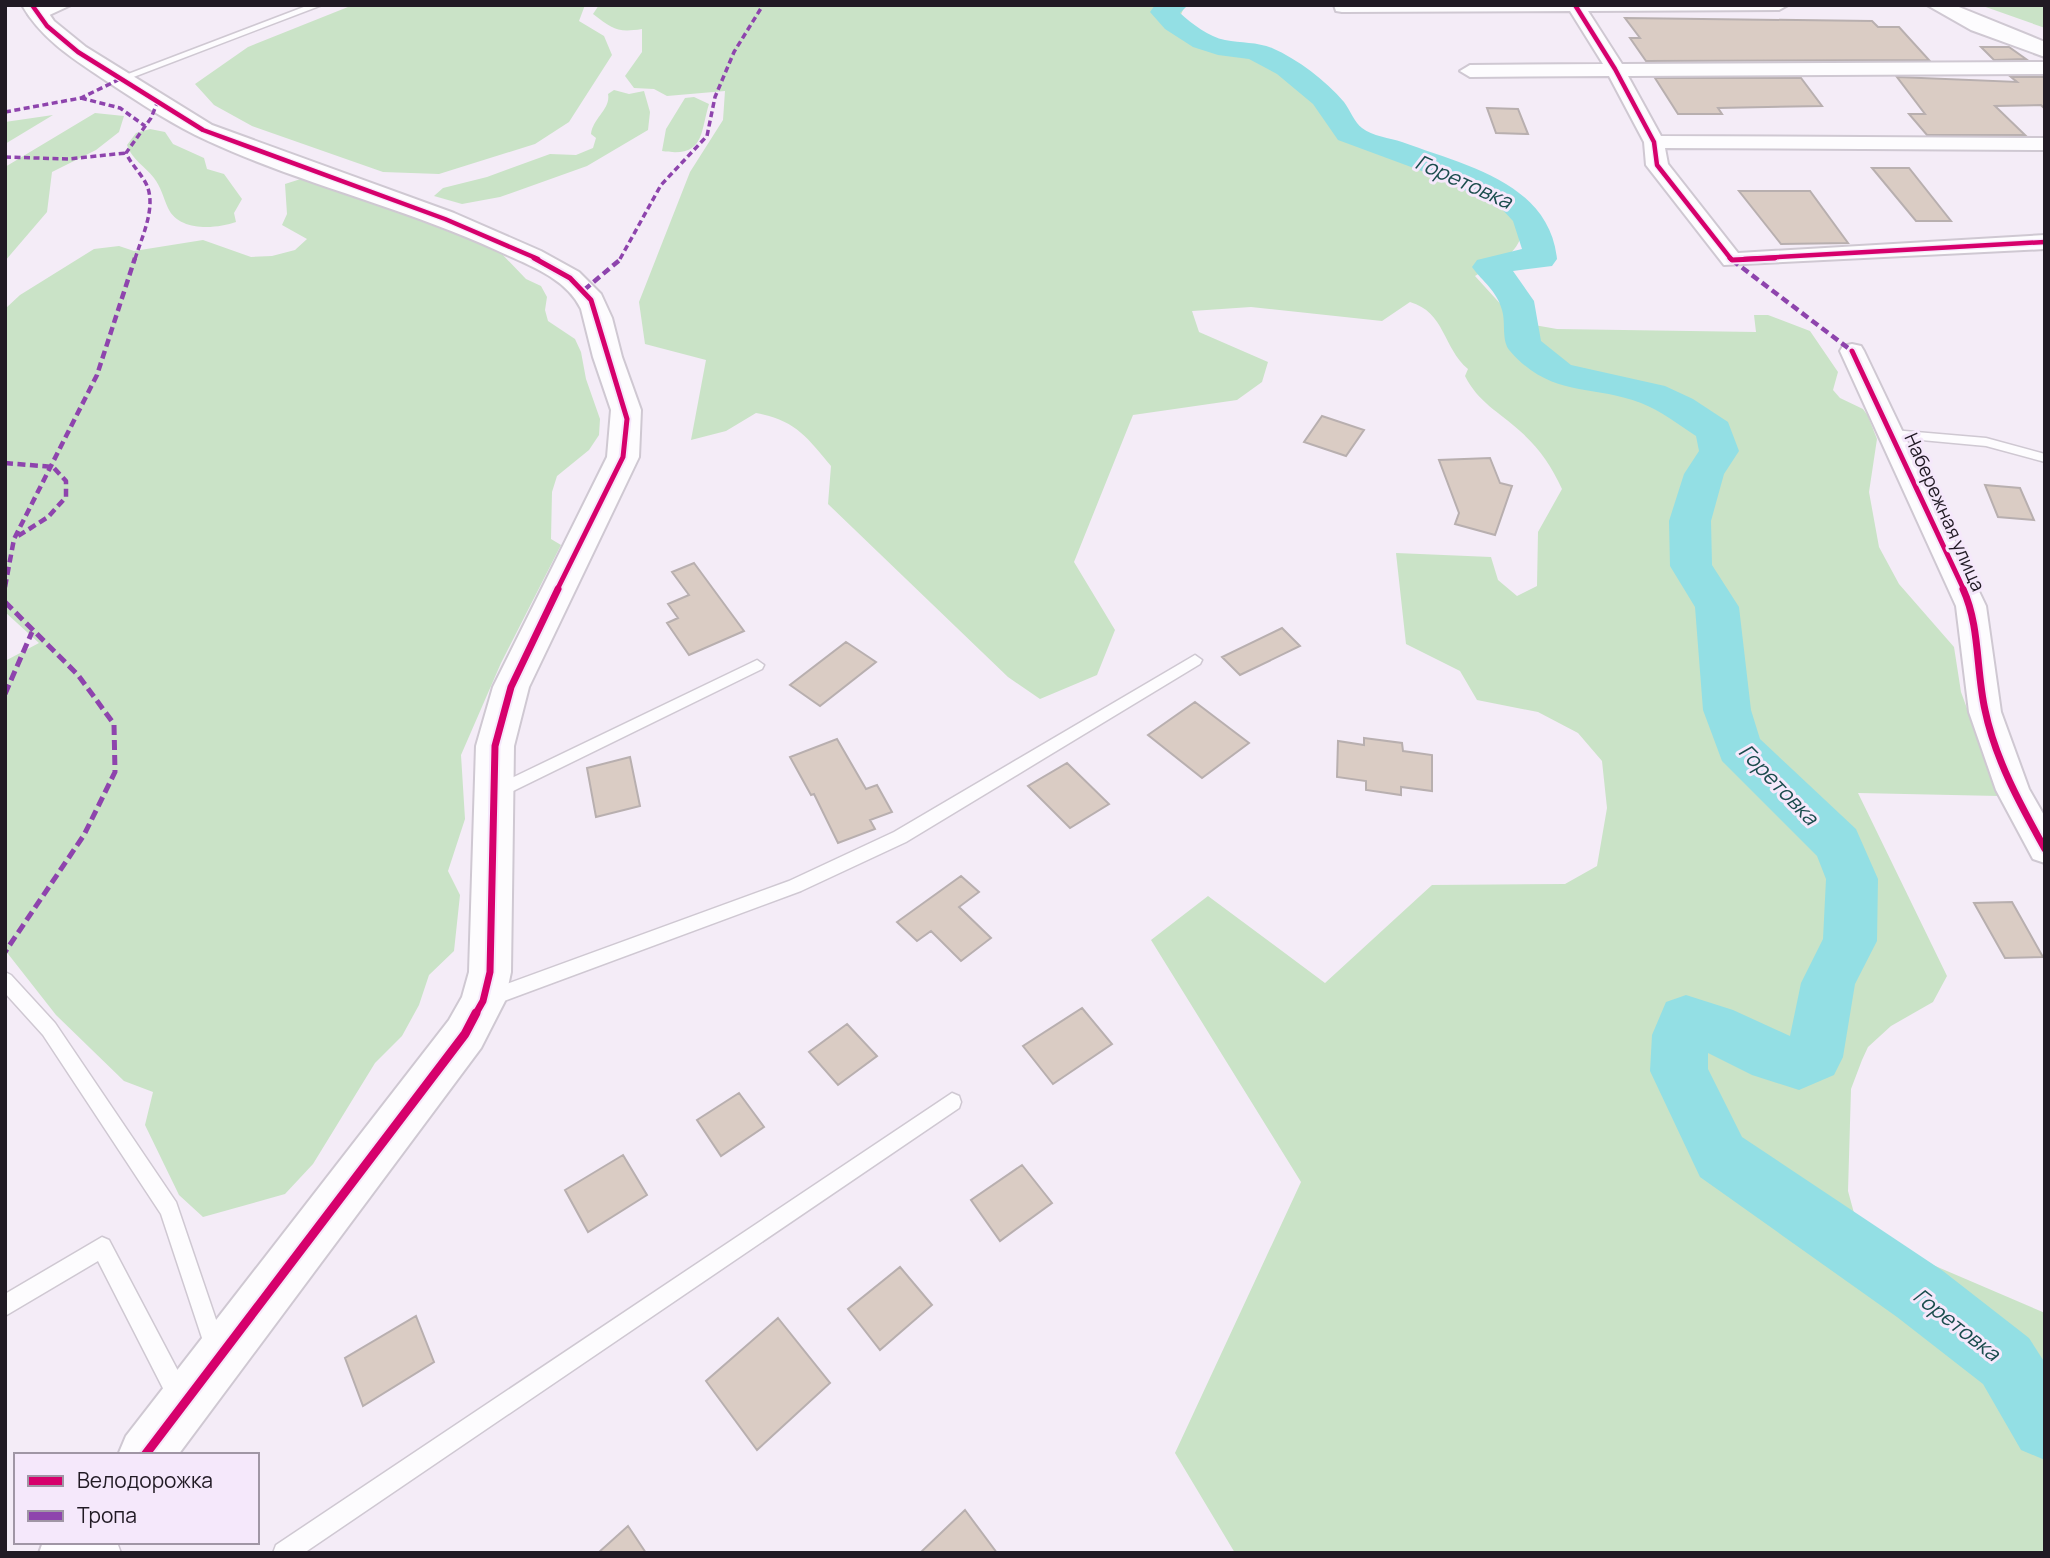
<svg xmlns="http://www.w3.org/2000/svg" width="2050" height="1558" viewBox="0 0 2050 1558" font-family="Manrope,sans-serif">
<rect width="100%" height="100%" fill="#f4ecf7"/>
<path fill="#cae3c7" d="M 353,5 L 585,5 L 579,21 L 604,36 L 612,55 L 569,122 L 535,144 L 439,174 L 383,172 L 252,126 L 214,105 L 195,84 L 248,47 Z
M 599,5 L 1185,5 L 1180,17 L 1203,33 L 1277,66 L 1341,108 L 1335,127 L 1453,182 L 1502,200 L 1525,220 C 1520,256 1503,259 1475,276 L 1505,309 L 1511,321 L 1557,329 L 1756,332 L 1754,315 L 1768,315 L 1810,331 L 1838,372 L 1833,390 L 1840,398 L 1863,409 L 1868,416 L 1877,439 L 1869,492 L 1879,547 L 1899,584 L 1954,647 L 1961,692 L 1999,796 L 1858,793 L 1947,976 L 1933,1002 L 1891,1026 L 1868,1047 L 1862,1060 L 1851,1089 L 1848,1191 L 1854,1213 L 1933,1265 L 2045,1313 L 2045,1553 L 1235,1553 L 1175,1453 L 1301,1182 L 1151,940 L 1208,896 L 1325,983 L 1432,885 L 1565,884 L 1597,866 L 1607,808 L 1602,761 L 1578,733 L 1538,712 L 1477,700 L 1460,671 L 1406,644 L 1396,553 L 1491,557 L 1498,580 L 1517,596 L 1537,586 L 1538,532 L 1562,489 C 1551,465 1539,448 1520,431 C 1499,412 1478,402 1465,376 L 1468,369 C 1443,348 1445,312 1410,302 L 1382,321 L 1251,307 L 1192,311 L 1199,332 L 1268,362 L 1262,382 L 1237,400 L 1133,415 L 1074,562 L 1115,630 L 1097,675 L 1040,699 L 1008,677 L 828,504 L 831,466 C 807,437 795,420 756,413 L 726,431 L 691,440 L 706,360 L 645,344 L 639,302 L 690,172 L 723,120 L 725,91 L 667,96 L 654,89 L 634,88 L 625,76 L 642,52 L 642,29 C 617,33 613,29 593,14 Z
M 1980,5 L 2045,7 L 2045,28 Z
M 614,90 L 629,94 L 644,91 L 650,112 L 648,130 L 587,166 L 500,197 L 462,204 L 434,196 L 443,188 L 487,177 L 550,154 L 576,155 L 593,148 L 596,138 L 591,134 C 593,118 611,109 608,94 Z
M 694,97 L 709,104 C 700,133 705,158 662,151 L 666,129 L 685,98 Z
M 95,113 L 124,116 L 119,132 L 96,150 L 52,172 L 47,212 L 5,261 L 5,167 Z
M 53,115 L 5,144 L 5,122 Z
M 150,129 L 165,132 L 173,144 L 204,158 L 207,169 L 224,174 L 242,199 L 234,213 L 236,222 C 216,229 179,232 168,208 C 163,197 161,187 154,178 C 145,166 132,160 127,145 L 136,133 Z
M 307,177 L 499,251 L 526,279 L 541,286 L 547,297 L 545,310 L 548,321 L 575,339 L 581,352 L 586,379 L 600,419 L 599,435 L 589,450 L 557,476 L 552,492 L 551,539 L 561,545 L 501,663 L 461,755 L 465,819 L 448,871 L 460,895 L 454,951 L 429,975 L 419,1005 L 402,1036 L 375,1063 L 313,1164 L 285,1194 L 203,1217 L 179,1195 L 145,1125 L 153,1092 L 124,1081 L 56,1015 L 5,950 L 5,661 L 39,643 L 5,612 L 6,308 L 20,295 L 94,249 L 119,246 L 134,251 L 203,240 L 251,257 L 272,256 L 295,250 L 307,239 L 282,225 L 287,214 L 285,184 Z"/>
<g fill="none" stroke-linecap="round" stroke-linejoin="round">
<path fill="#93dfe4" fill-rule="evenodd" d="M 1155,5 L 1188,5 L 1180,13 C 1192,24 1209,37 1225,40 C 1241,43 1257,42 1272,48 C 1299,60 1325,80 1344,102 C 1350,110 1355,123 1362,128 C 1372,136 1390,138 1402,142 C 1464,165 1549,182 1557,259 L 1552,266 L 1513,271 L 1534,301 L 1541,341 L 1571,365 L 1665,386 L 1693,399 L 1728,422 L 1739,451 L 1724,474 L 1711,521 L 1712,565 L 1739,607 L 1751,710 L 1760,739 L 1856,829 L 1878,879 L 1877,941 L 1855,984 L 1843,1057 L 1834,1075 L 1799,1090 L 1752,1075 L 1708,1053 L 1708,1069 L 1742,1137 L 1943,1271 L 2029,1338 L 2045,1363 L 2045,1460 L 2021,1450 L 1983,1384 L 1897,1317 L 1700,1177 L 1650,1071 L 1652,1035 L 1666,1002 L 1686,995 L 1733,1010 L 1790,1036 L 1801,983 L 1823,939 L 1826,879 L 1817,856 L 1722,761 L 1703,710 L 1695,607 L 1670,566 L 1669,521 L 1684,474 L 1699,451 L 1696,436 C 1678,424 1661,411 1641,403 C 1590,384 1551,398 1510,351 C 1501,341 1506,323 1502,310 C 1497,291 1483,282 1472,267 L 1477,260 L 1522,249 L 1513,221 L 1500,207 L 1430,174 L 1338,140 L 1313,104 L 1277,74 L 1249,59 L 1218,55 L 1193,47 L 1165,29 L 1150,12 Z"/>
</g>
<path fill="#daccc4" stroke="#b8afaf" stroke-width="2" d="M 1625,18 L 1872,21 L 1878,27 L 1899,27 L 1929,60 L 1646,61 L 1630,38 L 1640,38 Z
M 1981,47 L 2009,47 L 2026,59 L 1994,60 Z
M 1897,77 L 2017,82 L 2011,77 L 2045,77 L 2045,109 L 2041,105 L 1995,106 L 2025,135 L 1927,135 L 1909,114 L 1925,114 Z
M 1655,78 L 1801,78 L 1822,106 L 1718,108 L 1722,114 L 1678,114 Z
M 1487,108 L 1518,109 L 1528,134 L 1496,133 Z
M 1872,168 L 1909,168 L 1951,221 L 1916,221 Z
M 1739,191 L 1810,191 L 1848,243 L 1781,244 Z
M 1322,416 L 1364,430 L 1346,456 L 1304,442 Z
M 1490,458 L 1500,483 L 1512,486 L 1495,535 L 1455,524 L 1459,513 L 1439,460 Z
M 1985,485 L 2020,488 L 2034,520 L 1998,517 Z
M 694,563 L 744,631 L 689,655 L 667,623 L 678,618 L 668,604 L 689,595 L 672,572 Z
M 1282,628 L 1300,646 L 1240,675 L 1222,657 Z
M 846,642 L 876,662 L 820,706 L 790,685 Z
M 1195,702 L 1249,743 L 1202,778 L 1148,735 Z
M 1364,738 L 1402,743 L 1403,751 L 1432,755 L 1432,791 L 1401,787 L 1401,795 L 1366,790 L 1366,781 L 1337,777 L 1338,741 L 1364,745 Z
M 837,739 L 866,789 L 877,785 L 892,812 L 870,820 L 875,829 L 838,843 L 814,794 L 811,795 L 790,757 Z
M 630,757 L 640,806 L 596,817 L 587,768 Z
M 1067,763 L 1109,804 L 1070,828 L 1028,786 Z
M 961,876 L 979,892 L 959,907 L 991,938 L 961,961 L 931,931 L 917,941 L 897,922 Z
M 2012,902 L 2043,957 L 2005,958 L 1974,903 Z
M 1082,1008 L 1112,1044 L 1053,1084 L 1023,1046 Z
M 847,1024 L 877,1056 L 838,1085 L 809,1052 Z
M 739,1093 L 764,1127 L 721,1156 L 697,1120 Z
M 623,1155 L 647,1195 L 588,1232 L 565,1190 Z
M 1022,1165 L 1052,1203 L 1000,1241 L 971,1200 Z
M 900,1267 L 932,1305 L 880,1350 L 848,1309 Z
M 416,1316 L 434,1362 L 363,1406 L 345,1358 Z
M 778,1318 L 830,1383 L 757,1450 L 706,1381 Z
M 965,1510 L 997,1553 L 920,1553 Z
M 628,1526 L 646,1553 L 598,1553 Z"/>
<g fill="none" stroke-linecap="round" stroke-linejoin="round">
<g stroke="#cfc8d2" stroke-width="3">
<path id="service" d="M 309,5 L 322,5 L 123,81 L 115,79 Z
M 1893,430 L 1986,438 L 2045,454 L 2045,462 L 1986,446 L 1889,437 L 1889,431 Z
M 1195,655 L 1202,660 L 1200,664 L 906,842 L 801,891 L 488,1007 L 482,1005 L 479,999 L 482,993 L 789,881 L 894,832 Z
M 757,660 L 764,665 L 762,669 L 503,796 L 491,796 L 489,792 L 491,788 Z
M 5,972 L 11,975 L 55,1023 L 176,1202 L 226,1349 L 222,1356 L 215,1360 L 208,1356 L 161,1214 L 43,1035 L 5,993 Z
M 952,1093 L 959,1096 L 961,1102 L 959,1108 L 304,1553 L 273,1553 L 276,1545 Z
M 102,1237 L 109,1240 L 187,1388 L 190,1396 L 187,1404 L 179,1407 L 171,1404 L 98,1261 L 5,1316 L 5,1294 Z
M 72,1542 L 112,1542 L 118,1545 L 121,1553 L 79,1553 L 75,1551 Z"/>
</g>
<g stroke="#cfc8d2" stroke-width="4">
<path id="minor" d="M 44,5 L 71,5 L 43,18 L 31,18 L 28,14 Z
M 1334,5 L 1788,5 L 1779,10 L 1588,11 L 1622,64 L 2045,62 L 2045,74 L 1628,76 L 1661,136 L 2045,138 L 2045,150 L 1665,148 L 1668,164 L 1738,253 L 2045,235 L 2045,249 L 1724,265 L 1646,165 L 1644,142 L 1609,76 L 1470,77 L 1460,71 L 1470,65 L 1603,64 L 1570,11 L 1342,12 L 1336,11 Z
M 1852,344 L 1861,346 L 1864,351 L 1986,606 L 2001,712 L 2029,789 L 2045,817 L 2045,863 L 2033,859 L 1996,790 L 1969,712 L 1956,606 L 1840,351 L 1843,346 Z"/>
</g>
<g stroke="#cfc8d2" stroke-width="4">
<path id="tertiary" d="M 22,5 L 43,5 L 54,21 L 86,47 L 212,125 L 454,213 L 541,251 L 579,272 L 601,294 L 612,318 L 622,357 L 641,410 L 639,457 L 529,687 L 514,746 L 511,972 L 505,1001 L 481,1048 L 178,1455 L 118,1455 L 126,1436 L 449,1020 L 462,997 L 469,972 L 476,746 L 493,687 L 607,457 L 611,410 L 593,357 L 581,309 C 566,277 526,264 496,250 C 402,207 301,184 208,141 C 173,125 140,103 108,82 C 75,60 42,40 22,5 Z
M 1927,5 L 1954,5 L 2045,42 L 2045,57 L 1971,30 Z
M 43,1542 L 106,1542 L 101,1553 L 39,1553 Z"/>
</g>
<use href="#service" fill="#fdfcfe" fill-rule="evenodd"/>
<use href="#minor" fill="#fdfcfe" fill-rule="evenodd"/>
<use href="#tertiary" fill="#fdfcfe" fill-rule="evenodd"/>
<path stroke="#8e44ad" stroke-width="3.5" stroke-dasharray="6 3.5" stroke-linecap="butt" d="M 81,98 L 120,108 L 145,126
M 5,112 L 81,98 L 120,79
M 5,157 L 68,159 L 126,153
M 135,259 C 142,236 159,203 144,180 C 138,170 131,164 126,153 L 151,118 L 158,101
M 620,259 L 661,185 L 707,136 L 715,97 L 734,52 L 763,5"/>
<path stroke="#8e44ad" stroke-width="4.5" stroke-dasharray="8 4.5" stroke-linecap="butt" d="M 1732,260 L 1852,351
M 584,290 L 622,258
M 5,463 L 53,467 L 66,481 L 66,497 L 48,517 L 15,538
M 5,587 L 14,539 L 97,375 L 135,258"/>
<path stroke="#8e44ad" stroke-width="5" stroke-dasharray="10 5" stroke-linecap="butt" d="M 5,602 L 78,675 L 114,724 L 115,772 L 84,835 L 5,952
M 5,694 L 32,632"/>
<g stroke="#f5e8fb" stroke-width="7">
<path id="cycleway-far3" d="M 32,5 L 47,26 L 78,52 L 203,130 L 445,219 L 538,259
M 1575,5 L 1615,69 L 1654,142 L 1657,165 L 1731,259
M 1744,259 L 2045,242"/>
</g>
<g stroke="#f5e8fb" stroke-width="9">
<path id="cycleway-far2" d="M 534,258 L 570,278 L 591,300 L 627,419 L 623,457 L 557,590
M 1730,258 L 1732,260 L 1775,258
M 1852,351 L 1964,590"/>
</g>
<g stroke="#f5e8fb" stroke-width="11">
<path id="cycleway-far1" d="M 1963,589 C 1980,626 1976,670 1985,710 C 1995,759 2021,806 2045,849
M 475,1015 L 483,1001 L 490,972 L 495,746 L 511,687 L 558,589"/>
</g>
<g stroke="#f5e8fb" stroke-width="13">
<path id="cycleway" d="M 145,1455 L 465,1034 L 476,1013"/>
</g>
<use href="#cycleway-far3" stroke="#d6006c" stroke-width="4.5"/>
<use href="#cycleway-far2" stroke="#d6006c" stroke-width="5"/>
<use href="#cycleway-far1" stroke="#d6006c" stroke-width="7"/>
<use href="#cycleway" stroke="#d6006c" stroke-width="9"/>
</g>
<g text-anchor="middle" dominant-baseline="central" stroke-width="6" stroke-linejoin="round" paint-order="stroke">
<g font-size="19" fill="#211a24" stroke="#f5e8fb">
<text transform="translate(1945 512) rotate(66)">Набережная улица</text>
</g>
<g font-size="21" font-style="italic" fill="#1a4c4d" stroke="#f5e8fb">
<text transform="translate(1464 181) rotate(24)">Горетовка</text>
<text transform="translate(1779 784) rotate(46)">Горетовка</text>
<text transform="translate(1957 1324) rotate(38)">Горетовка</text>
</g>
</g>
<rect width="2050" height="1558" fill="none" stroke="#211a24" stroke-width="14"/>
<rect x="14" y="1453" width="245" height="91" fill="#f5e8fb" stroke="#a096a5" stroke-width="2"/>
<rect x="28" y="1476" width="35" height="10" fill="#d6006c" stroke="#a096a5" stroke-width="2"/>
<text x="77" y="1488" font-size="21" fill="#211a24">Велодорожка</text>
<rect x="28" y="1511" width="35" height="10" fill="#8e44ad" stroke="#a096a5" stroke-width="2"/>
<text x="77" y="1523" font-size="21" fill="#211a24">Тропа</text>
</svg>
